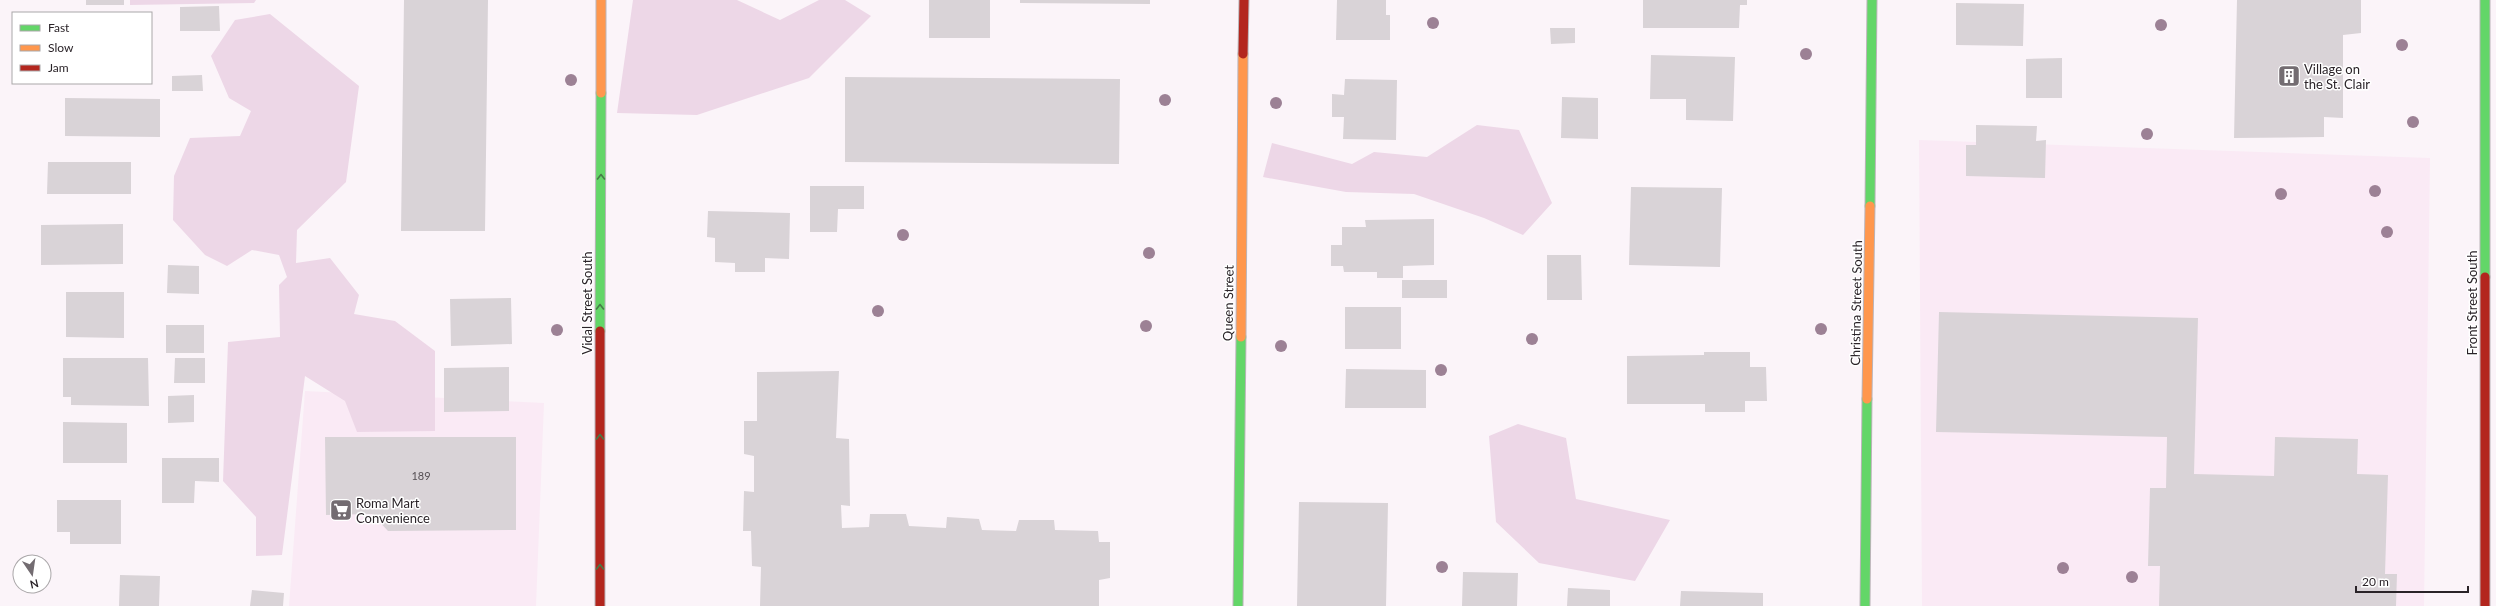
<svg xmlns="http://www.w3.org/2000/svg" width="2496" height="606" viewBox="0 0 2496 606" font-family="Lato,sans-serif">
<rect width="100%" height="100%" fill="#fbf4f9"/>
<path fill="#faeaf5" d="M 1919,140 L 2430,158 L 2424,606 L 1922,606 Z
M 305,391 L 544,403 L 536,606 L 289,606 Z"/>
<path fill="#edd7e7" d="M 130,0 L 256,0 L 254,3 L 130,5 Z
M 633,0 L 737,0 L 780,20 L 819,0 L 845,0 L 871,16 L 809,78 L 697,115 L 617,113 Z
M 270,14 L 359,86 L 346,182 L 297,230 L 296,263 L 330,258 L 359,295 L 354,314 L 395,321 L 435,351 L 435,431 L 357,432 L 345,401 L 305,376 L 282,555 L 256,556 L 256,517 L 223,481 L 228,342 L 280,337 L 279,285 L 287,277 L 279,255 L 252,250 L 227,266 L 205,255 L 173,220 L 174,176 L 190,138 L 240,136 L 251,111 L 229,98 L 211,56 L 235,20 Z
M 1477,125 L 1519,130 L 1552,203 L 1523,235 L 1484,218 L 1414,194 L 1346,192 L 1263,177 L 1272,143 L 1352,164 L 1374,152 L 1427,157 Z
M 1518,424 L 1566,438 L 1576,499 L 1670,520 L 1635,581 L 1539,563 L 1496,522 L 1489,436 Z"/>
<path fill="#d9d3d7" d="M 86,0 L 124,0 L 124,5 L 86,5 Z
M 404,0 L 488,0 L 485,231 L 401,231 Z
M 929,0 L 990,0 L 990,38 L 929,38 Z
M 1020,0 L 1150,0 L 1150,4 L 1020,3 Z
M 1337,0 L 1386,0 L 1386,15 L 1390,15 L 1390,40 L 1336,40 Z
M 1643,0 L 1747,0 L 1747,5 L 1740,5 L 1739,28 L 1643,28 Z
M 2237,0 L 2361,0 L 2361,33 L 2343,35 L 2343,118 L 2324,117 L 2324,137 L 2234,138 Z
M 1956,3 L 2024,4 L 2023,46 L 1956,45 Z
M 219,6 L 220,31 L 180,31 L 180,7 Z
M 1550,28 L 1575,28 L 1575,43 L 1551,44 Z
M 1651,55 L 1735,57 L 1733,121 L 1686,120 L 1686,99 L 1650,99 Z
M 2062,58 L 2062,98 L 2026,98 L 2026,59 Z
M 202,75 L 203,91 L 172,91 L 172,76 Z
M 845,77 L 1120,79 L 1119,164 L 845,162 Z
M 1345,79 L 1397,80 L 1396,140 L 1343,139 L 1344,117 L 1332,117 L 1332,94 L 1344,95 Z
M 1562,97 L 1598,98 L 1598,139 L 1561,138 Z
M 65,98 L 160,99 L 160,137 L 65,136 Z
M 1976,125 L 2037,126 L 2036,141 L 2046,140 L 2045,178 L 1966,176 L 1966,145 L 1976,145 Z
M 48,162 L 131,162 L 131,194 L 47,194 Z
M 810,186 L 864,186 L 864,209 L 838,209 L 837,232 L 810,232 Z
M 1631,187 L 1722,188 L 1720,267 L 1629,265 Z
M 708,211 L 790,213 L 789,259 L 765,258 L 765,272 L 735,272 L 735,263 L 715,262 L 715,238 L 707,237 Z
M 1434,219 L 1434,265 L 1403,266 L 1403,278 L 1377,278 L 1377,272 L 1344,272 L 1343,266 L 1331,266 L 1331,245 L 1342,245 L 1342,227 L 1366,227 L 1365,220 Z
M 123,224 L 123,264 L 41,265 L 41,225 Z
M 1547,255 L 1581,255 L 1582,300 L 1547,300 Z
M 168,265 L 199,266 L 199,294 L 167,293 Z
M 1402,280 L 1447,280 L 1447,298 L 1402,298 Z
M 66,292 L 124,292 L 124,338 L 66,337 Z
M 511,298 L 512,344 L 451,346 L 450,299 Z
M 1345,307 L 1401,307 L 1401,349 L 1345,349 Z
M 1939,312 L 2198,318 L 2194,474 L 2274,476 L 2275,437 L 2358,439 L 2357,474 L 2388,475 L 2385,574 L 2397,574 L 2396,606 L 2159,606 L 2160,566 L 2148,566 L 2150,488 L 2166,488 L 2167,437 L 1936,432 Z
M 166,325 L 204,325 L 204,353 L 166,353 Z
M 1704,352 L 1750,352 L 1750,367 L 1766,367 L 1767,401 L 1745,401 L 1745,412 L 1705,412 L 1705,404 L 1627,404 L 1627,356 L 1704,355 Z
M 63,358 L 148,358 L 149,406 L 71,405 L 71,397 L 63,397 Z
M 175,358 L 205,358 L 205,383 L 174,383 Z
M 509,367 L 509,411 L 444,412 L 444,368 Z
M 1346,369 L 1426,370 L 1426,408 L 1345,408 Z
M 839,371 L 836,438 L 849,439 L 850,506 L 841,505 L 842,528 L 869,527 L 870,514 L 906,514 L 909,526 L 946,528 L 947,517 L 979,519 L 982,530 L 1016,531 L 1019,520 L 1054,520 L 1055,530 L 1098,531 L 1099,542 L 1110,542 L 1110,578 L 1099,580 L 1099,606 L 760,606 L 761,567 L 752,566 L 751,531 L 743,531 L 744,491 L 754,492 L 754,456 L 744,454 L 744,421 L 757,421 L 757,372 Z
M 194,395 L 194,422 L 168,423 L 168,396 Z
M 63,422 L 127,423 L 127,463 L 63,463 Z
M 325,437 L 516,437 L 516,530 L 388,531 L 372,514 L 326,515 Z
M 162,458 L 219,458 L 219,482 L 195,481 L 194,503 L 162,503 Z
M 57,500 L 121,500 L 121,544 L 70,544 L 70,532 L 57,532 Z
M 1299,502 L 1388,503 L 1386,606 L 1297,606 Z
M 1463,572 L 1518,573 L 1517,606 L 1462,606 Z
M 120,575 L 160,576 L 159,606 L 119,606 Z
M 1568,588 L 1610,590 L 1610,606 L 1567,606 Z
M 252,590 L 284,593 L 283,606 L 250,606 Z
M 1681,591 L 1763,593 L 1763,606 L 1680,606 Z"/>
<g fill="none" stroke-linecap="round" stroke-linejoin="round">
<g stroke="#bbb4b9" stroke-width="11">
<path id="fast" d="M 2485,0 L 2485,277
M 1870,206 L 1872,0
M 600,331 L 601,93
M 1238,606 L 1241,337
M 1865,606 L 1867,399"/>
</g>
<g stroke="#bbb4b9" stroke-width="11">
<path id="slow" d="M 601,93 L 601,0
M 1241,337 L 1243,54
M 1867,399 L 1870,206"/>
</g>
<g stroke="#bbb4b9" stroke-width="11">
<path id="jam" d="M 1243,54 L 1244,0
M 2485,277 L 2485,606
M 600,606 L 600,331"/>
</g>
<use href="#fast" stroke="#63d668" stroke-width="9"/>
<use href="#slow" stroke="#ff974d" stroke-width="9"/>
<use href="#jam" stroke="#b3261e" stroke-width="9"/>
</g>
<g fill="#9c8195">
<circle cx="1433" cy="23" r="6"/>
<circle cx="2161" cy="25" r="6"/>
<circle cx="2402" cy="45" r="6"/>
<circle cx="1806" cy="54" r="6"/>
<circle cx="571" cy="80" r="6"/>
<circle cx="1165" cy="100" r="6"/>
<circle cx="1276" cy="103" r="6"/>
<circle cx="2413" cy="122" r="6"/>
<circle cx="2147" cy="134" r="6"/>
<circle cx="2375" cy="191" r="6"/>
<circle cx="2281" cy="194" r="6"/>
<circle cx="2387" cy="232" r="6"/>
<circle cx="903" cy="235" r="6"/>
<circle cx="1149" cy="253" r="6"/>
<circle cx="878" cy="311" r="6"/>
<circle cx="1146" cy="326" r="6"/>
<circle cx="1821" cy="329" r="6"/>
<circle cx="557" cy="330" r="6"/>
<circle cx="1532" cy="339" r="6"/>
<circle cx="1281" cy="346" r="6"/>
<circle cx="1441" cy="370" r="6"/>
<circle cx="1442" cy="567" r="6"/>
<circle cx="2063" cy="568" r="6"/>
<circle cx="2132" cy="577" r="6"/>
</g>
<defs><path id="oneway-chevron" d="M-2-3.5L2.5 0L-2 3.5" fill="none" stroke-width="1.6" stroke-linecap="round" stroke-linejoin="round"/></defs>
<g stroke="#467c48">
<use href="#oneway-chevron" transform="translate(601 177) rotate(-90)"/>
<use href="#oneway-chevron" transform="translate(600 307) rotate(-90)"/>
<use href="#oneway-chevron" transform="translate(600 437) rotate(-90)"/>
<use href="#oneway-chevron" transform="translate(600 567) rotate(-90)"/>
</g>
<defs>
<g id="building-square" transform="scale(1.15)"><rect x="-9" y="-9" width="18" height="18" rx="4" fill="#736c71" stroke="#fff"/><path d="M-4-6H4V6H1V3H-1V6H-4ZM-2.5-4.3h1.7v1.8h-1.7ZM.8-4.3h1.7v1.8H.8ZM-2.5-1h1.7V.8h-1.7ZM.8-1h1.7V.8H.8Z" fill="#fff"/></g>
<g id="supermarket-square" transform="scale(1.15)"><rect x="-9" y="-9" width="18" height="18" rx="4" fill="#736c71" stroke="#fff"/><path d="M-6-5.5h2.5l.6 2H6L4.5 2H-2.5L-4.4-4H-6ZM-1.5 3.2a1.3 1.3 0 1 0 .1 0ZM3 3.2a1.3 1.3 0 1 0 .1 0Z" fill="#fff"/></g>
</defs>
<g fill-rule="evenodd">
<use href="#building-square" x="2289" y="76"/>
<use href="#supermarket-square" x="341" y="510"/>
</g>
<g text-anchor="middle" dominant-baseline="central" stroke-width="3" stroke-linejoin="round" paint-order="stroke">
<g font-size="11" fill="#564f54">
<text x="421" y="475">189</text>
</g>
<g font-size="13" fill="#2a2328" stroke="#fff" text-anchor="start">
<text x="2304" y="69">Village on<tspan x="2304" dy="15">the St. Clair</tspan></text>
<text x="356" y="503">Roma Mart<tspan x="356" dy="15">Convenience</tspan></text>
</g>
<g font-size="13" fill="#2a2328" stroke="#fff">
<text transform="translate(587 303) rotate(-90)">Vidal Street South</text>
<text transform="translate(1228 303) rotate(-89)">Queen Street</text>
<text transform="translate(1856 303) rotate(-89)">Christina Street South</text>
<text transform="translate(2472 303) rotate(-90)">Front Street South</text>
</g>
</g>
<rect x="12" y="12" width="140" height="72" fill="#ffffff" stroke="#aaa7a9"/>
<rect x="20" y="25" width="20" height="6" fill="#63d668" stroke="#aaa7a9"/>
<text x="48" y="32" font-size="12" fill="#2a2328">Fast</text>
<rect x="20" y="45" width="20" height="6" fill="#ff974d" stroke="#aaa7a9"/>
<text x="48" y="52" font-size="12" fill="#2a2328">Slow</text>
<rect x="20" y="65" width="20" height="6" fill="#b3261e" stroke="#aaa7a9"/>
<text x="48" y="72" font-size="12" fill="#2a2328">Jam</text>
<g transform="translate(32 574) rotate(167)"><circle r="19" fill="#ffffff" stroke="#aaa7a9"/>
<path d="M0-3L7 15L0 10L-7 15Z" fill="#736c71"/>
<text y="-6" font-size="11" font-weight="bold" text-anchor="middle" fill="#2a2328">N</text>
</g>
<path d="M2356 586v6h112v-6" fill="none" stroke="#2a2328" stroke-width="2"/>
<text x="2362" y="586" font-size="12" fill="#2a2328" stroke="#ffffff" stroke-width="3" paint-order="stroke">20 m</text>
</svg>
